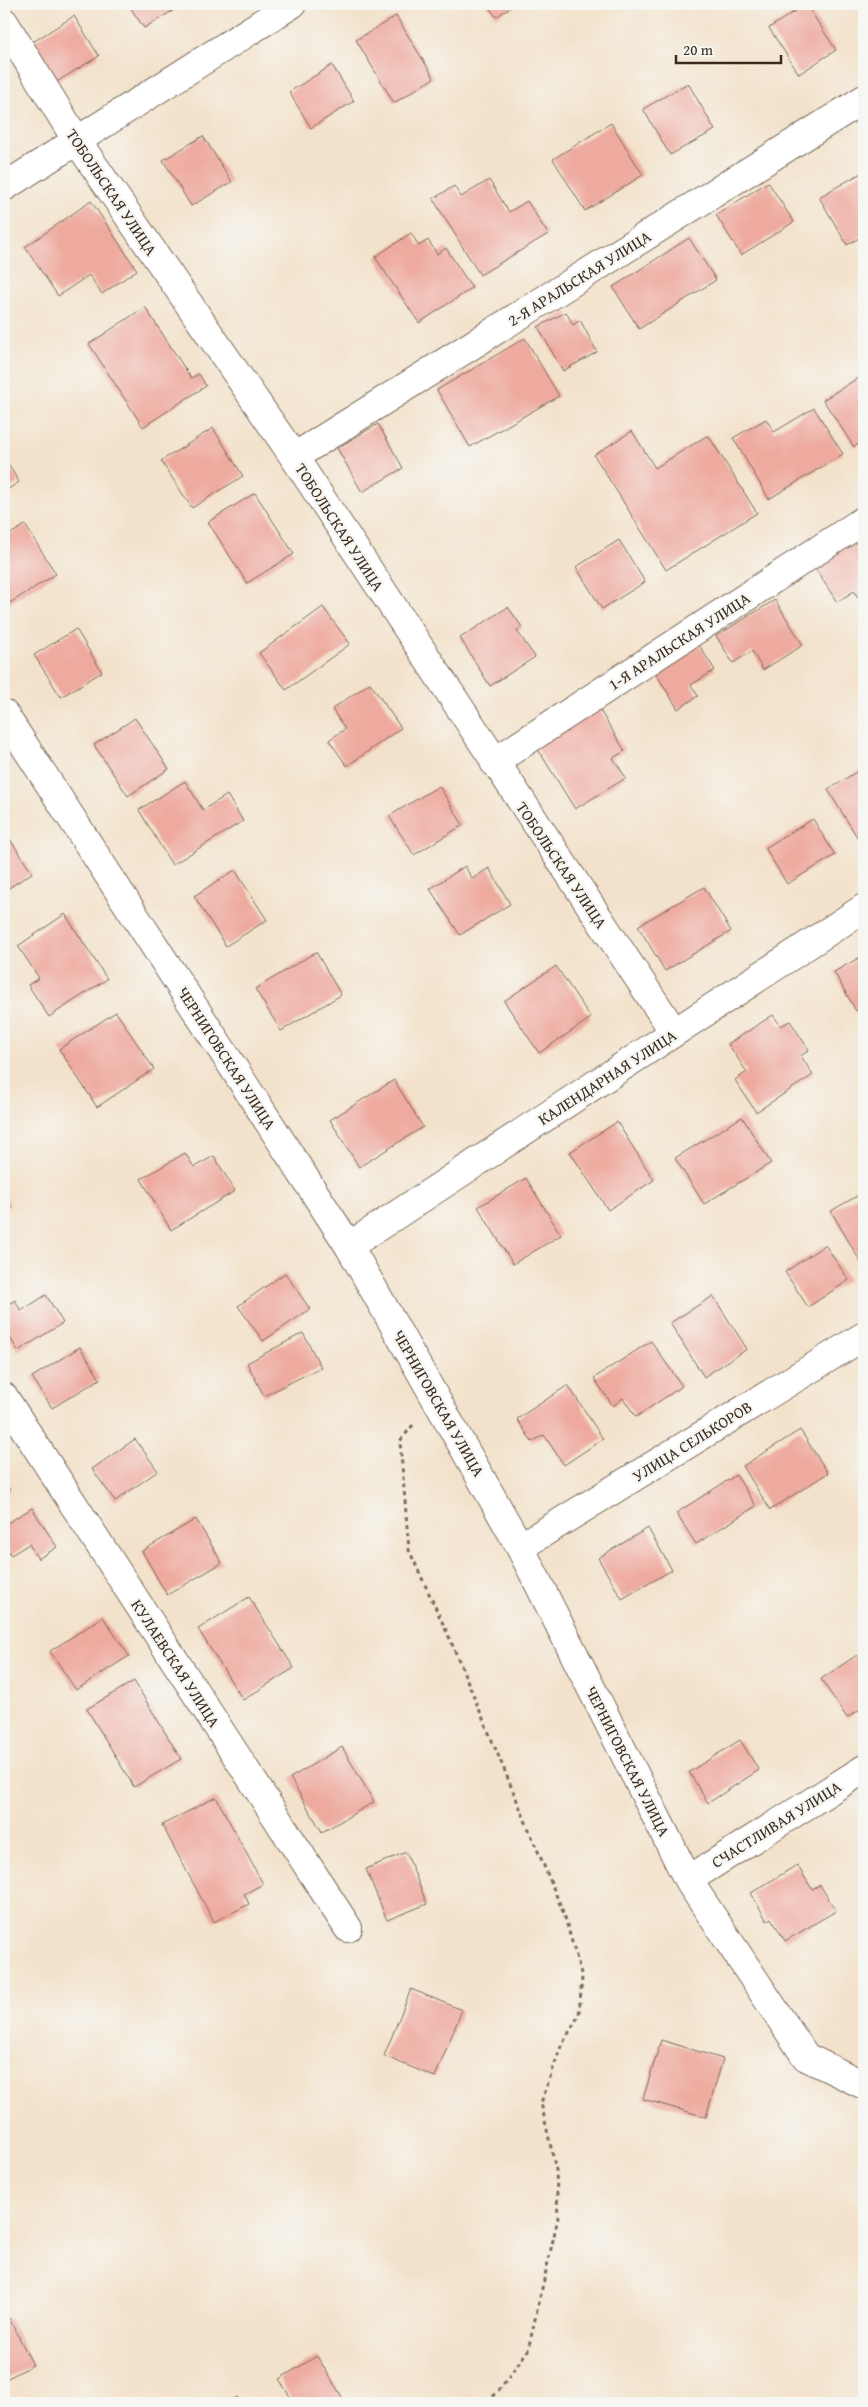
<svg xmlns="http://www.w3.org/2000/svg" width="868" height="2407" viewBox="0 0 868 2407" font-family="'Gentium Book Plus',serif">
<rect width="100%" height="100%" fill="#f6f6f2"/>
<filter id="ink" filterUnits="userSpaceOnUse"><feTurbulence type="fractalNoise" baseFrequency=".02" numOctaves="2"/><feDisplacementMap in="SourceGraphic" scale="10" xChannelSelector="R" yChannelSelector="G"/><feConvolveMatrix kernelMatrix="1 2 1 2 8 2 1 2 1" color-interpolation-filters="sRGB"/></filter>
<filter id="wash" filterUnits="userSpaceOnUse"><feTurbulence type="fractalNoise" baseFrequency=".0096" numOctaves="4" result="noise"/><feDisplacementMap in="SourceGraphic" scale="20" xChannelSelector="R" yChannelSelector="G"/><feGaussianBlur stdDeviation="1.12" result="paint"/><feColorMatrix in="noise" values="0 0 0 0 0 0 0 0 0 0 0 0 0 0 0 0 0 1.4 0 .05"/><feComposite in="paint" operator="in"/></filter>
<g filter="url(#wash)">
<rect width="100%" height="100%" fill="#f3e2cb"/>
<g id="blocks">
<path fill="#eeaa9f" d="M 128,4 L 184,4 L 144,28 Z
M 487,4 L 516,4 L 496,17 Z
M 806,4 L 836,50 L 799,74 L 769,28 Z
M 74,16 L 99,56 L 53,84 L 28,45 Z
M 396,16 L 434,78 L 394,103 L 356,40 Z
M 332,65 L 354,101 L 311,128 L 289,92 Z
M 688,83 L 715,130 L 670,155 L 643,109 Z
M 611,123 L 643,175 L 585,211 L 553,159 Z
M 203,136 L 232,182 L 191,206 L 163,160 Z
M 863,172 L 864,235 L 847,245 L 819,197 Z
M 489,180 L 509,212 L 527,201 L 548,234 L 480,275 L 433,199 L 454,186 L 461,197 Z
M 768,182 L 794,222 L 741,255 L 716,215 Z
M 91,201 L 137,270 L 102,294 L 89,275 L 58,296 L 25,247 Z
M 411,233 L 419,246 L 428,240 L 437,254 L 446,248 L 472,288 L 419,323 L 375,257 Z
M 689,238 L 716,280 L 639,329 L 613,287 Z
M 145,307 L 191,378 L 199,374 L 206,386 L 143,427 L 89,344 Z
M 566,312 L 573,325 L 580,320 L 597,352 L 563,371 L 538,327 Z
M 525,338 L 559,396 L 470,447 L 437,390 Z
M 864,374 L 864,440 L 854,447 L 823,400 Z
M 814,408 L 843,454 L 769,499 L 733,438 L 766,419 L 774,432 Z
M 378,424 L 403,468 L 362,492 L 337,448 Z
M 213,428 L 243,476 L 192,508 L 161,461 Z
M 632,431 L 655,468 L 708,435 L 757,513 L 666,570 L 594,455 Z
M 4,457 L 19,482 L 4,492 Z
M 255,493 L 294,554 L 247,583 L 208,522 Z
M 25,525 L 56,574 L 5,606 L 4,538 Z
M 864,527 L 864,606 L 854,591 L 837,602 L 815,568 L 829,560 L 824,552 Z
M 619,540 L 645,582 L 602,609 L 576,567 Z
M 775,600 L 803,645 L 763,670 L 752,651 L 733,663 L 716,636 Z
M 323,607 L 350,644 L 286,690 L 259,653 Z
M 508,607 L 522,627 L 517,631 L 535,657 L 490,686 L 460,638 Z
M 76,629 L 102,672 L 61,697 L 34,655 Z
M 695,639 L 715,670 L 691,685 L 698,696 L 678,709 L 651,666 Z
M 370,683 L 401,728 L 347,766 L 329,740 L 345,729 L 332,709 Z
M 596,704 L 625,751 L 613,758 L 626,778 L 575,809 L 534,743 Z
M 135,718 L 169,769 L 128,796 L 94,745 Z
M 864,767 L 864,837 L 859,840 L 828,790 Z
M 185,781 L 203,810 L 227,795 L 243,821 L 172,865 L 139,810 Z
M 439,786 L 463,825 L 414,855 L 389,816 Z
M 813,819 L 835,855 L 787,884 L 765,848 Z
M 4,830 L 32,873 L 4,891 Z
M 465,866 L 472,879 L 489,868 L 510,904 L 460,935 L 430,889 Z
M 235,870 L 267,920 L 226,946 L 194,896 Z
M 704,887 L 731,931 L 665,971 L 638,926 Z
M 65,914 L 107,979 L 49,1017 L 28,985 L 39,978 L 18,946 Z
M 316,952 L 341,995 L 281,1031 L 255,989 Z
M 864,955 L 864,1006 L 856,1011 L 834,972 Z
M 556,966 L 591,1018 L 539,1053 L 504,1001 Z
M 116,1012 L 154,1069 L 97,1107 L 59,1049 Z
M 773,1015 L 781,1026 L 790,1021 L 809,1050 L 801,1056 L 813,1075 L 756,1112 L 735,1080 L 747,1072 L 728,1044 Z
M 394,1080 L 423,1127 L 359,1167 L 330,1120 Z
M 742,1117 L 771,1163 L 704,1204 L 675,1158 Z
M 617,1122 L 654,1180 L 608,1210 L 570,1152 Z
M 185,1153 L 194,1167 L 214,1156 L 235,1191 L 171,1230 L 141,1179 Z
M 526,1178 L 561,1235 L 513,1264 L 478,1207 Z
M 864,1192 L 864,1268 L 831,1211 Z
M 4,1195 L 10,1205 L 4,1210 Z
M 825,1245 L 849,1280 L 808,1307 L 785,1272 Z
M 285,1273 L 310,1309 L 263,1341 L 238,1306 Z
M 46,1295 L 63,1323 L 18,1351 L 4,1328 L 4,1307 L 15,1300 L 21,1311 Z
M 713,1296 L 747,1349 L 704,1377 L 670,1323 Z
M 303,1333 L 321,1367 L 264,1396 L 247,1363 Z
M 651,1341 L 682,1386 L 636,1417 L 623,1398 L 613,1406 L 594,1378 Z
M 80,1347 L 100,1379 L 52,1408 L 32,1377 Z
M 568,1385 L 603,1439 L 564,1465 L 544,1435 L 532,1442 L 517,1419 Z
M 800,1430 L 828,1473 L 770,1510 L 743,1466 Z
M 135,1439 L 158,1471 L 115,1501 L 92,1469 Z
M 736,1475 L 756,1506 L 696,1544 L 676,1513 Z
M 4,1480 L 10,1490 L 4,1493 Z
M 32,1508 L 57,1547 L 38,1559 L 29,1544 L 11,1555 L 4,1544 L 4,1525 Z
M 196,1519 L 222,1563 L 167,1595 L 142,1551 Z
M 648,1528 L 672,1570 L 622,1599 L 598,1558 Z
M 249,1597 L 294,1668 L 243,1700 L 198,1629 Z
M 103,1617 L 129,1656 L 76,1690 L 50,1651 Z
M 857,1655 L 864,1665 L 864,1707 L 847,1718 L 821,1679 Z
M 134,1681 L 181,1759 L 134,1787 L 87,1709 Z
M 740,1740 L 759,1770 L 708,1803 L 689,1772 Z
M 342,1747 L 374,1802 L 322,1832 L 290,1778 Z
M 216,1797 L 263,1884 L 244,1894 L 249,1904 L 214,1922 L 162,1825 Z
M 406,1852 L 427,1904 L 387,1920 L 366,1869 Z
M 797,1865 L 812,1889 L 820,1885 L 836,1911 L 785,1941 L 771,1918 L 767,1921 L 751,1893 Z
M 411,1989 L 462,2010 L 435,2077 L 384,2056 Z
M 661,2040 L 723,2059 L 706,2117 L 643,2099 Z
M 9,2318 L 33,2365 L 6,2379 L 4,2374 L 4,2320 Z
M 317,2356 L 344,2400 L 338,2403 L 294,2403 L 279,2379 Z
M 237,2397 L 241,2403 L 227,2403 Z"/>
</g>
</g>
<g filter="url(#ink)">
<use href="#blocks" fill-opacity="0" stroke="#7b6a5b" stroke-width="1"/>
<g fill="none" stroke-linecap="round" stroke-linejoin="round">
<g stroke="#7b6a5b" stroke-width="30">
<path id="minor" d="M 4,22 L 77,141 L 294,457 L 674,1032
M 4,187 L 292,4
M 294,457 L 864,99
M 4,714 L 349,1246 L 520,1547 L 688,1880 L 806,2057 L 864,2085
M 494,762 L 864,520
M 349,1246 L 864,908
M 4,1397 L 348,1928
M 520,1547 L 864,1336
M 688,1880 L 864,1769"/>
</g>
<path stroke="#7b6a5b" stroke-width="3" stroke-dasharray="4 4" stroke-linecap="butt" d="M 413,1425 L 400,1441 L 409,1550 L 450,1639 L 564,1914 L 582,1977 L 579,2015 L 561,2046 L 541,2103 L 556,2170 L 558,2218 L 528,2350 L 498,2392 L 485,2403"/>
<use href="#minor" stroke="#fff" stroke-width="28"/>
</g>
</g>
<g text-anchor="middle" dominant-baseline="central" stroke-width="5" stroke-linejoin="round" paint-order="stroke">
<g font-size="16" fill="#3b2a1e" stroke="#f6f6f2">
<text transform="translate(112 192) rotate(56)">ТОБОЛЬСКАЯ УЛИЦА</text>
<text transform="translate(579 278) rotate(-32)">2-Я АРАЛЬСКАЯ УЛИЦА</text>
<text transform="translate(340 527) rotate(57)">ТОБОЛЬСКАЯ УЛИЦА</text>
<text transform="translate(679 641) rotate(-33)">1-Я АРАЛЬСКАЯ УЛИЦА</text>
<text transform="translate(562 865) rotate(56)">ТОБОЛЬСКАЯ УЛИЦА</text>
<text transform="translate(227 1058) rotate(57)">ЧЕРНИГОВСКАЯ УЛИЦА</text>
<text transform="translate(607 1077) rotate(-33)">КАЛЕНДАРНАЯ УЛИЦА</text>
<text transform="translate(439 1403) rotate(60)">ЧЕРНИГОВСКАЯ УЛИЦА</text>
<text transform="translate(692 1441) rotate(-32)">УЛИЦА СЕЛЬКОРОВ</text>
<text transform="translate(176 1663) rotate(57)">КУЛАЕВСКАЯ УЛИЦА</text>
<text transform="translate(628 1761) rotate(63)">ЧЕРНИГОВСКАЯ УЛИЦА</text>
<text transform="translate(776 1824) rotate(-32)">СЧАСТЛИВАЯ УЛИЦА</text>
</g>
</g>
<rect width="868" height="2407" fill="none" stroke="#f6f6f2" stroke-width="20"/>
<path d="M676 55v8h105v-8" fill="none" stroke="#3b2a1e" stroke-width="2.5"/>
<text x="683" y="55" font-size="15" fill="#3b2a1e" stroke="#f6f6f2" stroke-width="4" paint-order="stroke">20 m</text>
</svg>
